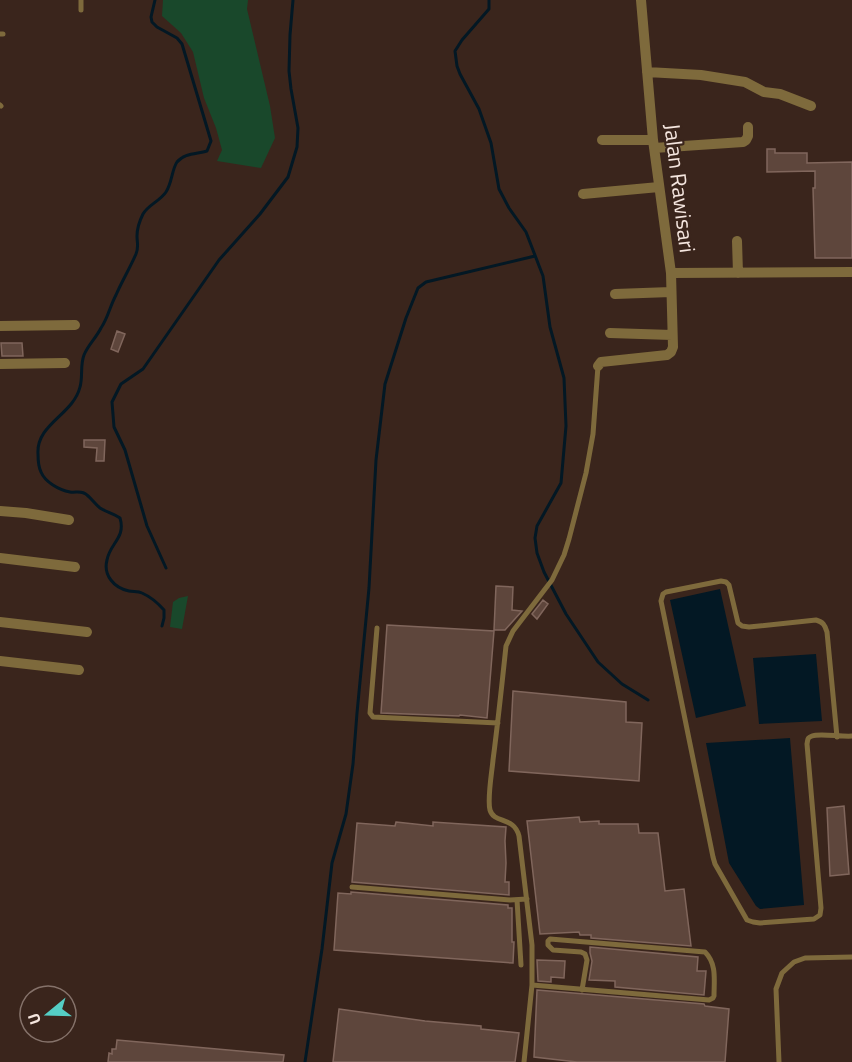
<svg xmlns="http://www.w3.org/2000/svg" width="852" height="1062" viewBox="0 0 852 1062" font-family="'Titillium Web',sans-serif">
<rect width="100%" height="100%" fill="#3a251c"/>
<path fill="#19482b" d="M 163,0 L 248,0 L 247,9 L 270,106 L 275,138 L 261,168 L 217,161 L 222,150 L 216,128 L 204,98 L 193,52 L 181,33 L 162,16 Z
M 188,596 L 182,629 L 170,627 L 173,602 L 179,598 Z"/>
<path fill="#031824" d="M 720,589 L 746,706 L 696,718 L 670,600 Z
M 816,654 L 822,721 L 759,724 L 753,658 Z
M 790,738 L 804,905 L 760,909 L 756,906 L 729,863 L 706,743 Z"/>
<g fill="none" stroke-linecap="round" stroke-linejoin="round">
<path stroke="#031824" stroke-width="3" d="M 155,0 L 151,17 L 152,22 L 157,27 L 177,38 L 182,44 L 211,141 L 207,151 C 197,154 184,153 177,162 C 172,169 172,183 166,192 C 160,201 148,205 143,214 C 140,220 137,229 137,236 C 137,243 139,247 136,254 C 130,268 122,281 116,295 C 110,306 108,318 101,328 C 96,338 88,345 84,355 C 80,365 83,377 80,387 C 73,415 36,424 38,454 C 38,460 38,466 41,472 C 45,482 59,490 70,492 C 76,493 82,490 87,495 C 92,499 95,504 100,508 C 106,512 113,513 120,518 C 126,538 110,543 107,560 C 103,575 114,588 129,591 C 133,592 138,591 142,593 C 151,597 157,602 164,610 L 164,618 L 162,626
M 489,0 L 489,9 L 462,40 L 455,51 L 457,66 L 460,74 L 479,109 L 491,143 L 499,189 L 509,208 L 526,232 L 543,276 L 550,327 L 564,378 L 566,426 L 561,483 L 537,526 L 535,538 L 537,553 L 544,572 L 566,614 L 598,662 L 622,684 L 648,700
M 166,568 L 147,526 L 125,450 L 114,427 L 112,402 L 121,384 L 143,369 L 219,260 L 260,214 L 288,177 L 297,147 L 298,128 L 291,89 L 289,71 L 290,35 L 293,0
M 305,1062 L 322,949 L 332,863 L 346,814 L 353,764 L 357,713 L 369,588 L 376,460 L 385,384 L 406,318 L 418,288 L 426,282 L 535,256"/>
</g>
<path fill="#5e463c" stroke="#80665c" stroke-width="1.5" d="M 767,149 L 775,149 L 775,153 L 807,153 L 807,163 L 852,162 L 852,258 L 815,258 L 813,188 L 815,188 L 815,171 L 767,172 Z
M 117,331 L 125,334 L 118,352 L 111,349 Z
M 1,343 L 22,343 L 23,356 L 2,356 Z
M 84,440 L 105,440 L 104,461 L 96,461 L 97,448 L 84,447 Z
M 496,586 L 513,587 L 512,610 L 522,611 L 505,630 L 494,630 Z
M 543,600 L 548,604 L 537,619 L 532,614 Z
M 387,625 L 494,631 L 487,718 L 460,715 L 459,716 L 381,713 Z
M 513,691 L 626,702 L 626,722 L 642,723 L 639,781 L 509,771 Z
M 844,806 L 849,874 L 830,876 L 827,808 Z
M 579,817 L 580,822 L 599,821 L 599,824 L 638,824 L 639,833 L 658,833 L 665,891 L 684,889 L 691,946 L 591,938 L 591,935 L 580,935 L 579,932 L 540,934 L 527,821 Z
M 396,822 L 433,826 L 433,822 L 506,827 L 505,841 L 506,863 L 505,882 L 509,882 L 509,895 L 352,882 L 357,823 L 395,826 Z
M 351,892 L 508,905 L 508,908 L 512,908 L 512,942 L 514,942 L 513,963 L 334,950 L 338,893 L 351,894 Z
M 590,947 L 698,957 L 697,971 L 706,971 L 704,995 L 615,987 L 615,981 L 589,980 L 592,961 L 590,953 Z
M 537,960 L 565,961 L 564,978 L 551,977 L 551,982 L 538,981 Z
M 537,990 L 704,1004 L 705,1006 L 729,1009 L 725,1062 L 577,1062 L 534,1057 Z
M 339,1009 L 425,1021 L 481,1026 L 481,1029 L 519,1033 L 515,1062 L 333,1062 Z
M 117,1040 L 284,1055 L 283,1062 L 108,1062 L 109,1053 L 112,1054 L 112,1049 L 116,1049 Z"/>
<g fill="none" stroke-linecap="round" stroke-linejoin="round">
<path stroke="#7e6a3c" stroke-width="5" d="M 81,10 L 81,0
M 0,34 L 3,34
M 0,105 L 1,106
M 377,628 L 370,713 L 373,717 L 498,723
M 837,737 L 827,632 C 825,625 823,622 816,620 L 749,627 L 742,626 L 738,623 L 729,585 L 726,582 L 721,581 L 666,592 L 663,594 L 661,601 L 713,857 L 715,864 L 747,920 L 753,922 L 760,923 L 814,919 L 820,915 L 821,908 L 807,744 C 808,739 807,738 812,736 C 819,733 842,737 852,736
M 352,887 L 510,900 L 527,899
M 517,900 L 521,965
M 532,985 L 709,1000 L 713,998 L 714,996 C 714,980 717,964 705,952 L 550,939 L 548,941 L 548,945 L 553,950 L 581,952 L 585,954 L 587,960 L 582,990
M 524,1062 L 532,985 L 532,945 L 519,836 C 514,816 494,824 490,810 C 487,799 492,772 493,760 C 498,722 502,684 506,646 L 513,631 L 552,580 L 564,555 L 569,539 L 586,473 L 593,434 L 598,366
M 779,1062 L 776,989 L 782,973 L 794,962 L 805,958 L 852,957"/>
<path stroke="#7e6a3c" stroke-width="10" d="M 641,0 L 653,140 L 671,273 L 852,272
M 647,72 L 701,75 L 745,82 L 764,92 L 780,94 L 811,106
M 602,140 L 653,140
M 654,148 L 743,142 L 746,140 L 748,136 L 748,127
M 583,194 L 659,187
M 737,241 L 738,273
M 615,294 L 671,292
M 0,326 L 75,325
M 610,333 L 672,335
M 0,364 L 65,363
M 598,366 L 601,362 L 667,355 L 671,352 L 673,347 L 671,273
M 0,511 L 26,513 L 69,520
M 0,558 L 75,567
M 0,622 L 87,632
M 0,661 L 79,670"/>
</g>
<g text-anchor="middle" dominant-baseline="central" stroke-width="4.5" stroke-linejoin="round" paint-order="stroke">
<g font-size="22" fill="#f5e6df" stroke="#3a251c">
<text transform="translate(680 188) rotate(83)">Jalan Rawisari</text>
</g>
</g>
<g transform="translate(48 1014) rotate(251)"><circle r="28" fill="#3a251c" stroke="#85726a" stroke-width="1.5"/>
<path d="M0-4.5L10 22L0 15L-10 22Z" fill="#55cec5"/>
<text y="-9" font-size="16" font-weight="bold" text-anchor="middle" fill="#f5e6df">U</text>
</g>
</svg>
